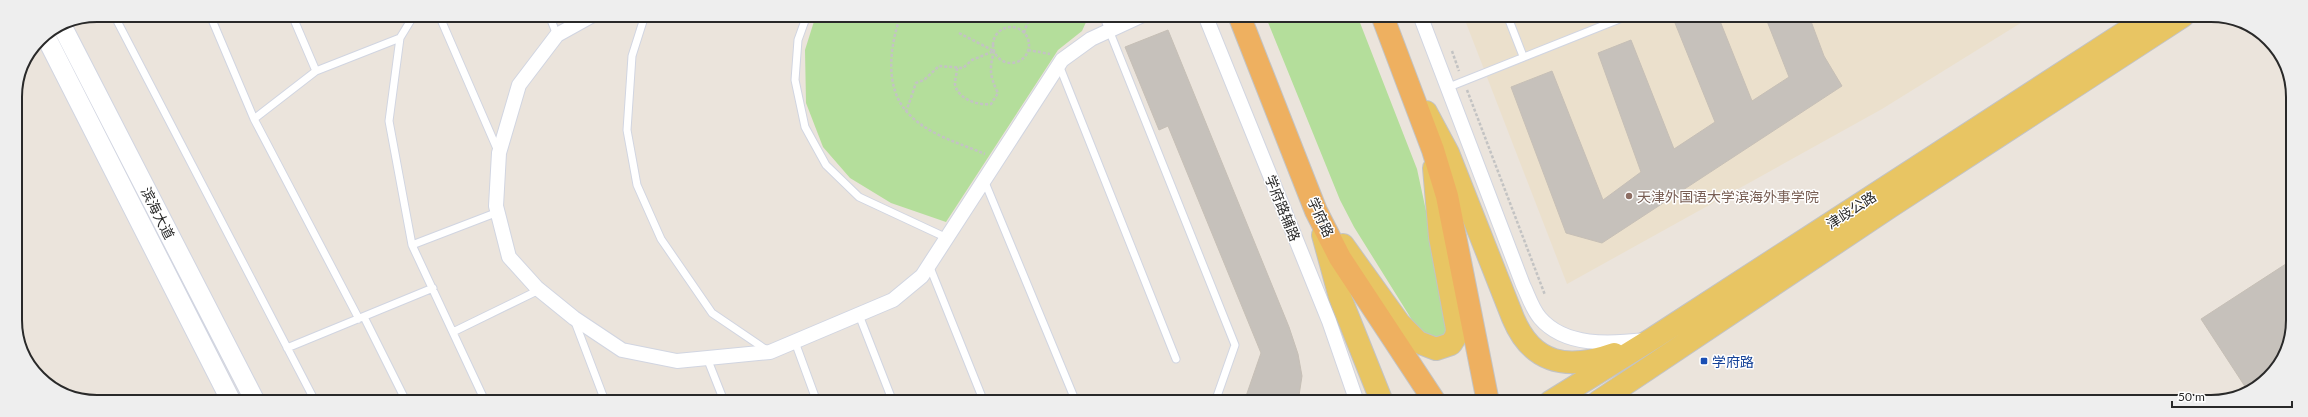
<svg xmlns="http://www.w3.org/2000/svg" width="2308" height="417" viewBox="0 0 2308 417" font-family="Lato,'Noto Sans SC',sans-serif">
<rect width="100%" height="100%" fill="#ebe4dc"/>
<path fill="#ebe0cc" d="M 1463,15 L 2032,16 L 1882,109 L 1567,284 Z"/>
<path fill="#b4de9b" d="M 816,15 L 1085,15 L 1087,20 L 1082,31 L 1058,50 L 946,222 L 891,203 L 850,178 L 823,147 L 806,103 L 805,50 Z
M 1265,15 L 1357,15 L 1417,169 L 1450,322 C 1448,331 1444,336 1435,340 L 1422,336 L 1354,227 L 1340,200 Z"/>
<path fill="#c6c1bb" stroke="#c6bfb6" d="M 1694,16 L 1718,16 L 1752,101 L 1789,77 L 1765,16 L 1809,16 L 1824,56 L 1842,86 L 1602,243 L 1566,233 L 1511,87 L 1552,71 L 1603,200 L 1641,172 L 1598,53 L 1631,40 L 1674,149 L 1715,122 L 1675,23 Z
M 1168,30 L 1289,327 L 1298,354 L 1302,376 L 1298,402 L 1244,402 L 1261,353 L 1168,126 L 1159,130 L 1125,47 Z
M 2292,260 L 2292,331 L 2282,361 L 2275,370 L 2246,388 L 2201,319 Z"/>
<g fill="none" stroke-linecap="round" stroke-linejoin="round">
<g stroke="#d1d5e1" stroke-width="9">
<path id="service" d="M 114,15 L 315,401
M 210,15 L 254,119 L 359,319
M 292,15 L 316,71
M 414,15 L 400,38 L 389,121 L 412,245 L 485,401
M 439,15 L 498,151
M 549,15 L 557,35
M 645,15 L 632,56 L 627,130 L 637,185 L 661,239 L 712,313 L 768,351
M 807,15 L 798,40 L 795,80 L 805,127 L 826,165 L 859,197 L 947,238
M 1103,15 L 1235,345 L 1215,402
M 1507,15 L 1523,56
M 1059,65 L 1176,359
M 1449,87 L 1627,16
M 254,119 L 316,71 L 400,38
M 984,180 L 1076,402
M 412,245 L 498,212
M 929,265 L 984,402
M 859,315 L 893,402
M 364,317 L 406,401
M 575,322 L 605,401
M 453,332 L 539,290
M 795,342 L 817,402
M 287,348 L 433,288
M 707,358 L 724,401"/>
</g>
<g stroke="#d1d5e1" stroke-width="16">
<path id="minor" d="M 593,15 L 557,35 L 519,85 L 499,153 L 496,206 L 509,257 L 537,288 L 574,318 L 622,350 L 677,361 L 770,352 L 893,300 L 922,276 L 1062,60 L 1091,39 L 1143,15
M 1205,15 L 1329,321 L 1357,402
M 1420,15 L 1523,285 C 1528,295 1532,309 1540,318 C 1565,347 1610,344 1645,340"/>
</g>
<g stroke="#d1d5e1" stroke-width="21">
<path id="secondary" d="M 61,24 L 255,401
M 45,35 L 231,401"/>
</g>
<g stroke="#c3c3c3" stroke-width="24">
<path id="primary" d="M 1426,112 L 1448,153 L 1513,318 C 1533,366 1569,370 1614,354
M 1323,235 L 1340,297 L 1382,402
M 1343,245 L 1399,323 L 1418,342 L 1436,349 L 1451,344 L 1456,336 L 1457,329 L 1440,237 L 1434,168
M 1550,402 L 1652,339 L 2150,16
M 1598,402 L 1891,206 L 2183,16"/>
</g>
<g stroke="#c3c3c3" stroke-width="24">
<path id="trunk" d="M 1239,15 L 1316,211 L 1340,258 L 1435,402
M 1382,15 L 1433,150 L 1447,196 L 1488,402"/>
</g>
<path stroke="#c3c3c3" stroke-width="2.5" stroke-dasharray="3 2" stroke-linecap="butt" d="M 901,15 C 890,44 884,87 907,112 C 926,134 959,143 985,154
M993 45a18 18 0 1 1 36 0a18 18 0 1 1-36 0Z
M 959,33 L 994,51
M 1024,33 L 1030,15
M 1028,50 L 1050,54
M 1452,51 L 1459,71
M 957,68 C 957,73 955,79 955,84 C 957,99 979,106 991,104 L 998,93 C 990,77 989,68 994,52
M 1467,90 L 1545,295
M 906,112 L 916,83 L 924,80 L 939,66 L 963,68 L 972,60 L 994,51"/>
<use href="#service" stroke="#fff" stroke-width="7"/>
<use href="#minor" stroke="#fff" stroke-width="14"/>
<use href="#secondary" stroke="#fff" stroke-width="19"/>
<use href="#primary" stroke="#e8c563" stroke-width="22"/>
<use href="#trunk" stroke="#eeb060" stroke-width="22"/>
</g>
<circle fill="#8d6e63" stroke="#fff" stroke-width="1.5" cx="1629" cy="196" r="4"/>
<rect fill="#1a4fb4" stroke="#fff" stroke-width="1.5" x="1700" y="357" width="8" height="8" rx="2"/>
<g text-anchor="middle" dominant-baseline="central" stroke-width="3" stroke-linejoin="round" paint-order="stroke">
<g font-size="14" fill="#785e54" stroke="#fff" text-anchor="start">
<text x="1637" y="196">天津外国语大学滨海外事学院</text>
</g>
<g font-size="14" fill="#292929" stroke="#fff">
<text transform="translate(1283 208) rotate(68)">学府路辅路</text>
<text transform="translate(1851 210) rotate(-33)">津歧公路</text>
<text transform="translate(158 213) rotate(63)">滨海大道</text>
<text transform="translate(1321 217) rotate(65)">学府路</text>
</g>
<g font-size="14" fill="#164399" stroke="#fff" text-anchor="start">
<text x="1712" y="361">学府路</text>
</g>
</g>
<path d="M0 0H2308V417H0ZM97 22H2211A75 75 0 0 1 2286 97V320A75 75 0 0 1 2211 395H97A75 75 0 0 1 22 320V97A75 75 0 0 1 97 22Z" fill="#eee" fill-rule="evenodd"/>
<path fill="none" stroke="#292929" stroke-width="2" d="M97 22H2211A75 75 0 0 1 2286 97V320A75 75 0 0 1 2211 395H97A75 75 0 0 1 22 320V97A75 75 0 0 1 97 22Z"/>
<path d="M2172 401v6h120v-6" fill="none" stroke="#292929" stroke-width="2"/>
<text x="2178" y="401" font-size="12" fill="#292929" stroke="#ffffff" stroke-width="3" paint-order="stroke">50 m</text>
</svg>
